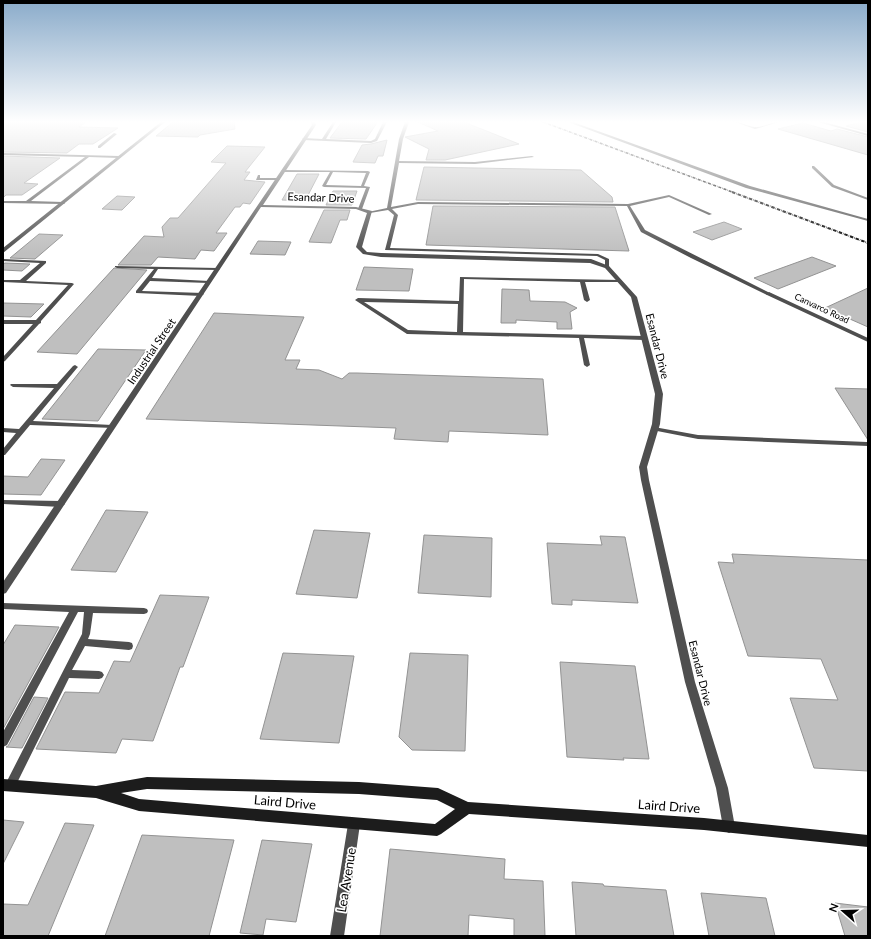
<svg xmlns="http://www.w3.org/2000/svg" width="871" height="939" viewBox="0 0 871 939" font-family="Lato,sans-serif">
<rect width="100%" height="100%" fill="#fff"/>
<path fill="#bfbfbf" stroke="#939393" d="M 3,122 L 86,122 L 79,127 L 118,128 L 93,144 L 79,144 L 67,153 L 3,152 Z
M 173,122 L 234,122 L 235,129 L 200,135 L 198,137 L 156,136 Z
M 342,122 L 354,122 L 377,123 L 366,139 L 330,138 Z
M 418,122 L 464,122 L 519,144 L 445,160 L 426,160 L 429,149 L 405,137 L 438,131 Z
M 862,122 L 868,122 L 868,132 L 846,126 Z
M 803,123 L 831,131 L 837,129 L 868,137 L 868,155 L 778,129 Z
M 387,140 L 383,156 L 378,156 L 375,163 L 353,162 L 362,145 L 371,144 Z
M 227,146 L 265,147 L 245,172 L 250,172 L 244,180 L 265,182 L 250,204 L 243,203 L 240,207 L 235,207 L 216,233 L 227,233 L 214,251 L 201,250 L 195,259 L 158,257 L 151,265 L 118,265 L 144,236 L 164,237 L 162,227 L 170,218 L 178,218 L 226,163 L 211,162 Z
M 3,156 L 60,158 L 24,183 L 38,184 L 22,195 L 6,195 L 3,198 Z
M 424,167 L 581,170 L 612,197 L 613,202 L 416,200 Z
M 297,174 L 319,174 L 305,201 L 282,200 Z
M 333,191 L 357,191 L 352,205 L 326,205 Z
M 117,196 L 135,197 L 122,210 L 102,209 Z
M 433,206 L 615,207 L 629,251 L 426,245 Z
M 324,210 L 350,210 L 347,220 L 340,220 L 331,243 L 309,242 Z
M 724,222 L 742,229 L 712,240 L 693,232 Z
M 39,234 L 63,235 L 35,259 L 10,258 Z
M 258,241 L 291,242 L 285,255 L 250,254 Z
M 812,257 L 836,266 L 778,289 L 754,278 Z
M 5,263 L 30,264 L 22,271 L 3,270 L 3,264 Z
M 364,267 L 413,269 L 409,291 L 356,290 Z
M 114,268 L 147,270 L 77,354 L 37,352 Z
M 868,288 L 868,327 L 825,308 Z
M 502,289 L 529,290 L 530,301 L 565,302 L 577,308 L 570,312 L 572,329 L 557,329 L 557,322 L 516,320 L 516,323 L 501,323 Z
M 3,303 L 44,304 L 31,317 L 3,316 Z
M 214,313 L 304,317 L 285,360 L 300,360 L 296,369 L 319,370 L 342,379 L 349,373 L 357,373 L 543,379 L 548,435 L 449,431 L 448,442 L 394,439 L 396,428 L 146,419 Z
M 98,349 L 146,350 L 98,421 L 42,419 Z
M 835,388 L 868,389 L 868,440 Z
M 41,459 L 65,460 L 41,495 L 3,494 L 3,476 L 28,477 Z
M 106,510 L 148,512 L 116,572 L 71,570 Z
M 314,530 L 370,533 L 357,598 L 296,594 Z
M 424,535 L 492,538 L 491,597 L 418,593 Z
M 600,536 L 625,537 L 638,603 L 572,600 L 572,605 L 552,604 L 547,543 L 602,545 Z
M 732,554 L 868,560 L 868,771 L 814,768 L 790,698 L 838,700 L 821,659 L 748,656 L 718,562 L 734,563 Z
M 160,595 L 209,597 L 183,667 L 180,667 L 153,741 L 122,739 L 116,753 L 36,749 L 65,692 L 99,693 L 114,661 L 130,662 Z
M 15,625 L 59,627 L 3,729 L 3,645 Z
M 283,653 L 354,656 L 339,743 L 260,739 Z
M 410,653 L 468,655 L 465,751 L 412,750 L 399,737 Z
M 560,662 L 635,666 L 649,759 L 623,758 L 624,760 L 567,757 Z
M 34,697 L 48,698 L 22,748 L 6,747 L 8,746 Z
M 3,820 L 24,822 L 3,864 Z
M 65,823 L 94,825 L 48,936 L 3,936 L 3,904 L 28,905 Z
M 142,835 L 234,840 L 209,936 L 105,936 Z
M 262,840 L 312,844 L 296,922 L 266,919 L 263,935 L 240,933 Z
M 390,849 L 505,859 L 504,879 L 543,881 L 545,936 L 514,936 L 514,919 L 469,915 L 468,936 L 380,936 Z
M 572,882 L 603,884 L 604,886 L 666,890 L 674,936 L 576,936 Z
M 701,893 L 766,898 L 775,936 L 709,936 Z
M 835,903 L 868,907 L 868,936 L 845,936 Z"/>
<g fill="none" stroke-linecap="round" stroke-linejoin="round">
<path fill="#4f4f4f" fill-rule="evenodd" d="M 333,122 L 336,122 L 326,139 L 371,141 L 375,139 L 383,122 L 387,122 L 377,141 L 371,143 L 304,140 L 302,139 L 304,138 L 322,139 Z
M 405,122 L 409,122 L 403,139 L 399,161 L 475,162 L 532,156 L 534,157 L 475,164 L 399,163 L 391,207 L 418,202 L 628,204 L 669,195 L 712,214 L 709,215 L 669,197 L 630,206 L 645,230 L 772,294 L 767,295 L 691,258 L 641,232 L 627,206 L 418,204 L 392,209 L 398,215 L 390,248 L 598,254 L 609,259 L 609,267 L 607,268 L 605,267 L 605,260 L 597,256 L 385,250 L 394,215 L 388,210 L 370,213 L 368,212 L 387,208 L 399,139 Z
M 735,122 C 741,122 747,126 754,127 C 762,128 771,122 779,122 L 755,129 Z
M 114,133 L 117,134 L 100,148 L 98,148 L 98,146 Z
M 3,153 L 119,156 L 121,157 L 119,158 L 89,157 L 31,201 L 63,202 L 65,203 L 64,204 L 3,203 L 3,201 L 26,201 L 85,157 L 3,155 Z
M 812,166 L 814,166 L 834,185 L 868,198 L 868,200 L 832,187 L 812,168 Z
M 283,170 L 368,171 L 370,172 L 364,186 L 370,187 L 362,209 L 360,210 L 358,209 L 366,188 L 324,187 L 322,186 L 330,172 L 282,172 L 281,171 ZM 333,172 L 366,173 L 361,186 L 326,185 Z
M 258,175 L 260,175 L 260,178 L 278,178 L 280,179 L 278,180 L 256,180 Z
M 3,259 L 46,261 L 46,263 L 26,281 L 72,283 L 74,284 L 41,321 L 41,323 L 39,324 L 5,361 L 3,362 L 3,357 L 33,324 L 3,324 L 3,320 L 36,320 L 68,285 L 3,282 L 3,280 L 20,280 L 40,263 L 3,261 Z
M 115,266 L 218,268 L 220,269 L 218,270 L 158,269 L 152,278 L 209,281 L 211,282 L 209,283 L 150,281 L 142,291 L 203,293 L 204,294 L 201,296 L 136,293 L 136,291 L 154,269 L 117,268 L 115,267 Z
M 460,277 L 620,280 L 622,281 L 620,282 L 585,282 L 590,300 L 587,302 L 584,300 L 580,282 L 464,279 L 463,332 L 644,336 L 647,338 L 644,340 L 584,338 L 590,365 L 587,367 L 584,365 L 579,338 L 407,334 L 355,300 L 358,298 L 459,301 ZM 364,302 L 458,304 L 457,332 L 408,330 Z
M 75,365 L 78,367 L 77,368 L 33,421 L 112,425 L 114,426 L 115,427 L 114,428 L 30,425 L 5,455 L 3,455 L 3,449 L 16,433 L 3,432 L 3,428 L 19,429 L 54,388 L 13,387 L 10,385 L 11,384 L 57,384 L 73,366 Z
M 654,427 L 698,435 L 867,442 L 868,442 L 868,446 L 698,439 L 652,430 L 651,429 L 652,428 Z
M 3,500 L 61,501 L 65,504 L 61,507 L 3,504 Z
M 3,603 L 144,608 L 147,609 L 148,611 L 147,613 L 144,614 L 93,613 L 90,634 L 88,639 L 129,642 L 132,643 L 133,646 L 132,649 L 129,650 L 85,646 L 72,670 L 99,671 L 102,672 L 104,675 L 102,678 L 99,679 L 69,678 L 14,789 L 10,790 L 6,789 L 5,785 L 82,634 L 84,612 L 78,612 L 7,745 L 3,747 L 3,732 L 69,612 L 3,609 Z"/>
<path fill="#4f4f4f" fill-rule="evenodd" d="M 161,122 L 165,122 L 3,253 L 3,248 Z
M 311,122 L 315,122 L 316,125 L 263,205 L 356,207 L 372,211 L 362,247 L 367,252 L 381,253 L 591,259 L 609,266 L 637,297 L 663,394 L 660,424 L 647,467 L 649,480 L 695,682 L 728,788 L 735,827 L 733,831 L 729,833 L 725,831 L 723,827 L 716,788 L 685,682 L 641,480 L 639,467 L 652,424 L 655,394 L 631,297 L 605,268 L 590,263 L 381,257 L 363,254 L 356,247 L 367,213 L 356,209 L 261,207 L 6,593 L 3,594 L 3,582 L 312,125 Z
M 568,122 L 573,122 L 750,186 L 868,219 L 868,221 L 746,188 Z
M 818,122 L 824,122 L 868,134 L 868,136 Z
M 769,292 L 868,338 L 868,342 L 767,295 L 766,294 Z
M 354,818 L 358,820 L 360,824 L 344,936 L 330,936 L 348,824 L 350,820 Z"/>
<path fill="#1c1c1c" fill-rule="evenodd" d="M 147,777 L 359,782 L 438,788 L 468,802 L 704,818 L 868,835 L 868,847 L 704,830 L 469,814 L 441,834 L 437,836 L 139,811 L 96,798 L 3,791 L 3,779 L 96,786 ZM 147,789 L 359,794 L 437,800 L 455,809 L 435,824 L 139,799 L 121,793 Z"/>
<path stroke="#000" stroke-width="1.5" stroke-dasharray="3 1 0.5 1" stroke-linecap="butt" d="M 543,122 L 735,193"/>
<path stroke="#000" stroke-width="2" stroke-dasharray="3.5 1 0.5 1" stroke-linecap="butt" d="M 732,192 L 868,243"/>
</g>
<linearGradient id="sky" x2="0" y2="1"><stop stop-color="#8aabca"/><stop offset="0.48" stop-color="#fff"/><stop offset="1" stop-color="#fff" stop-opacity="0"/></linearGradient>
<rect width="871" height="254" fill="url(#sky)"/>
<g text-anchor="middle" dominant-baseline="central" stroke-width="3.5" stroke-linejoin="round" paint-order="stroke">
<g font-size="9" fill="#000" stroke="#fff">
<text transform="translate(822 308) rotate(25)">Canvarco Road</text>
</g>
<g font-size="11" fill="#000" stroke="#fff">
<text transform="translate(321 197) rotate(2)">Esandar Drive</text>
<text transform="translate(658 346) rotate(76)">Esandar Drive</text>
<text transform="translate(151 351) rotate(-56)">Industrial Street</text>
<text transform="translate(701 673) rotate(76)">Esandar Drive</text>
</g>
<g font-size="13" fill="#000" stroke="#fff">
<text transform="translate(285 802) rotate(5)">Laird Drive</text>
<text transform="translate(669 806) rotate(4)">Laird Drive</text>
<text transform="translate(346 880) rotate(-81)">Lea Avenue</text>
</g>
</g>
<rect width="871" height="939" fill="none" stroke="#000000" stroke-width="8"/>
<g transform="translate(843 911) rotate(290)" stroke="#ffffff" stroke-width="3" paint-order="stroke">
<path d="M0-3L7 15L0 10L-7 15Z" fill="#000000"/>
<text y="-6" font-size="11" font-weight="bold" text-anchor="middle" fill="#000000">N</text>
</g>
</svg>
